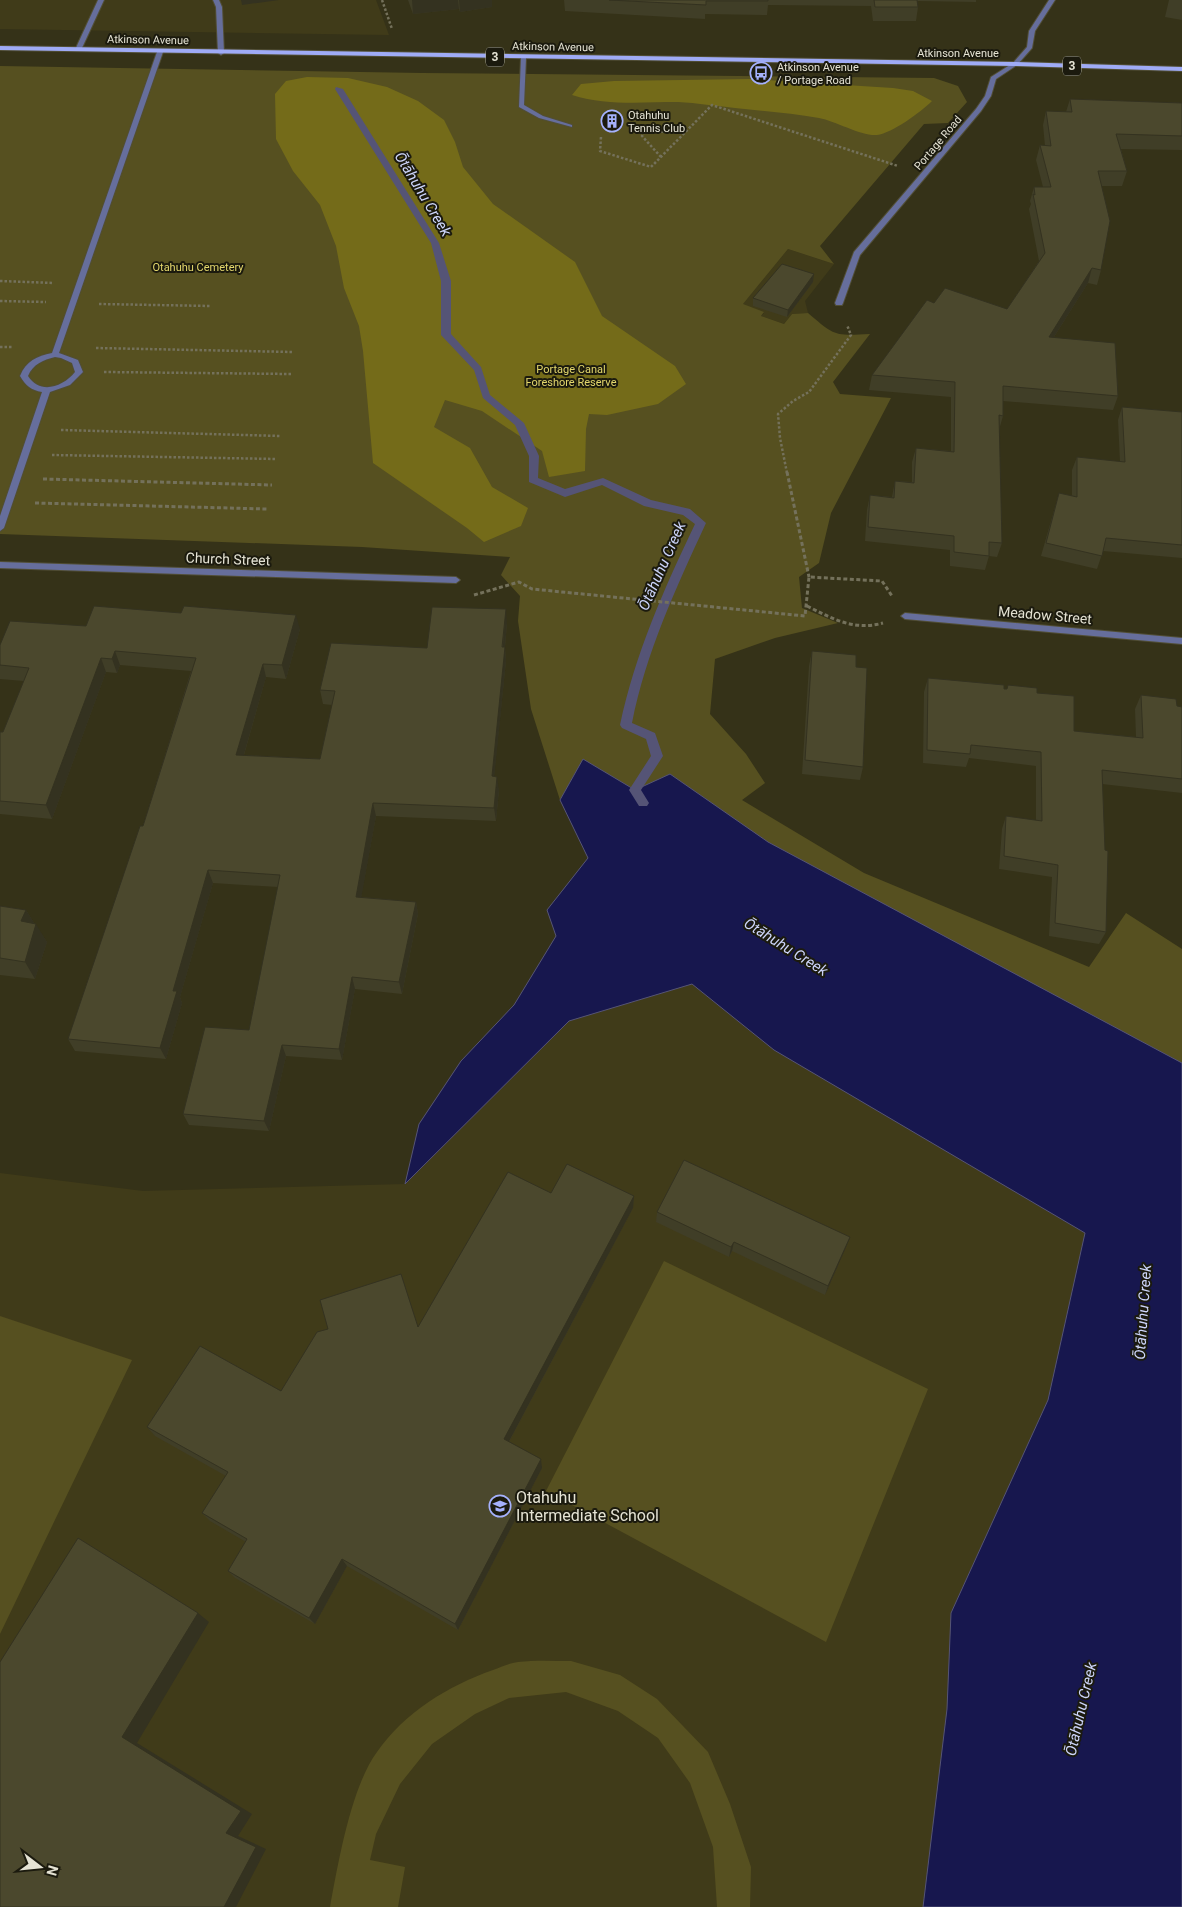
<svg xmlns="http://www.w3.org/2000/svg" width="1182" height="1907" viewBox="0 0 1182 1907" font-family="Roboto,sans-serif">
<rect width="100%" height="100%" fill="#353218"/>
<path fill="#403b19" d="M 0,0 L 376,0 L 389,35 L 0,29 Z
M 788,249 L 834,264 L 805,301 L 808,313 L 792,314 L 784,324 L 761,316 L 764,313 L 742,305 Z
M 692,984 L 774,1050 L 1085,1233 L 1048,1400 L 951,1613 L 947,1709 L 923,1907 L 0,1907 L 0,1173 L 143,1191 L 405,1184 L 569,1021 Z"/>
<path fill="#565020" d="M 0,66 L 422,73 L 934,78 L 958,86 L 967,102 L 948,123 L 924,124 L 820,246 L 834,264 L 788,249 L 743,304 L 764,312 L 761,316 L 784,324 L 792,314 L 808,313 C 835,336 834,336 870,334 L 833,382 L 840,394 L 891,398 L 831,513 L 819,563 L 799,577 L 802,608 L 838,623 L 775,638 L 715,659 L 710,714 L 746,754 L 765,783 L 742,800 L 864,873 L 1089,967 L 1126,913 L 1182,949 L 1182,1907 L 923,1907 L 947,1709 L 951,1613 L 1048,1400 L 1085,1233 L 774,1050 L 692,984 L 569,1021 L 405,1184 L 419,1124 L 461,1061 L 514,1005 L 556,936 L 547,910 L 588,858 L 560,800 L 531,709 L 518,621 L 520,596 L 501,575 L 510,557 L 362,547 L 0,534 Z
M 664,1261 L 928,1389 L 826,1642 L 546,1491 Z
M 0,1316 L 132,1360 L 0,1634 Z
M 571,1661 L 620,1675 L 657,1699 L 708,1752 L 730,1804 L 751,1867 L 750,1907 L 717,1907 L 713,1847 L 690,1783 L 658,1738 L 618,1711 L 566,1692 L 509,1698 L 475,1714 L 432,1744 L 400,1784 L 376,1834 L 370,1860 L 405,1867 L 398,1907 L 330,1907 C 338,1864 351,1787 377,1752 C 405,1712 448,1686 493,1670 C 501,1667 509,1663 518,1662 C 535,1660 553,1661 571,1661 Z"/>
<path fill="#746b19" d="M 307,77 L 348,78 L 387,87 L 418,101 L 444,120 L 455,142 L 463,167 L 493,204 L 575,262 L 602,316 L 675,366 L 686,384 L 658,404 L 607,415 L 589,414 L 586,429 L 585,471 L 549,477 L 542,451 L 482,411 L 445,400 L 434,427 L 470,448 L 492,487 L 528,508 L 521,526 L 484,542 L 467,528 L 373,463 L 363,351 L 359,326 L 344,288 L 336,246 L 320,205 L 293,171 L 276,139 L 275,94 L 286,81 Z
M 750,79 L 893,88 L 913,91 L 932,101 C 921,112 892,133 877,135 C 860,136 836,121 819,118 C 791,113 763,111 735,108 C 716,106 697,103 678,102 C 642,102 607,106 572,95 L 581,84 L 614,81 Z"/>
<path fill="#17174e" stroke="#555476" d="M 583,759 L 635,790 L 670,774 L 768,842 L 1182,1063 L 1182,1907 L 923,1907 L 947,1709 L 951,1613 L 1048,1400 L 1085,1233 L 774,1050 L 692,984 L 569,1021 L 405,1184 L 419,1124 L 461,1061 L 514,1005 L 556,936 L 547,910 L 588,858 L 560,800 Z"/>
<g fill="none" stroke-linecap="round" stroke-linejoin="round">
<path fill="#555476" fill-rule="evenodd" d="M 336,87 L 343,89 L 439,243 L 451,281 L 451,334 L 481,367 L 490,395 L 524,423 L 539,456 L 538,478 L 565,489 L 603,478 L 651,500 L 690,509 L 706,523 C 676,588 646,652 632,723 L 655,733 L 663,756 L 641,790 L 649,803 L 647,806 L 639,806 L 629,790 L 651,756 L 646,739 L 622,728 L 620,725 C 635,654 664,589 695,524 L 683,515 L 644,506 L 602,485 L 565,497 L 529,482 L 529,456 L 515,425 L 483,398 L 474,370 L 441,335 L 441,281 L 431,243 L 335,89 Z"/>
<g stroke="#514e36" stroke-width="2">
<path id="lane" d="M 98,0 L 104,0 L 81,50 L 76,51 L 75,50 Z
M 213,0 L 219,0 L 222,7 L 224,53 L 221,55 L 218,53 L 216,7 Z
M 160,50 L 163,52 L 59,353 L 78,360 L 83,372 L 70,385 L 50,392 L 4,528 L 0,531 L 0,516 L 42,392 C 31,390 26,386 20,376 C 26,361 37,356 52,353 L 157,52 ZM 55,357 L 61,358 L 72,363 L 75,372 C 63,387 40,395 28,376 C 33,364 43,360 55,357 Z
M 521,57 L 526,58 L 524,105 L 543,116 L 572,125 L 572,127 L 539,118 L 519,107 Z"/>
</g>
<g stroke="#514e36" stroke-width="2">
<path id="street" d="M 1049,0 L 1055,0 L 1035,31 L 1032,48 L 1017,65 L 996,79 L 991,96 L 981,111 L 860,255 L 843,303 L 842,305 L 836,305 L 835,303 L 854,252 L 976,109 L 985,96 L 991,77 L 1013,63 L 1027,47 L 1029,31 Z
M 0,562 L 456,577 L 460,580 L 456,583 L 0,568 Z
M 905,613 L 1182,638 L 1182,644 L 905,619 L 901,616 Z"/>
</g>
<g stroke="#514e36" stroke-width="2">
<path id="primary" d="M 0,46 L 1015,62 L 1182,67 L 1182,71 L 1015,66 L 0,50 Z"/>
</g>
<path stroke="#74715b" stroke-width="2.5" stroke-dasharray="2.5 2" stroke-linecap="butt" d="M 382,0 L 392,29
M 601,137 L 600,151 L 651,167 L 712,105 L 898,166
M 661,157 L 642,136 L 643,133 L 687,130
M 0,281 L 54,283
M 0,301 L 46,302
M 99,304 L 211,306
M 0,347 L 12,347
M 96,348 L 293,352
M 104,372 L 291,374
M 61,430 L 281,436
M 52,455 L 276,459
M 787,473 L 780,438 L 778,414 L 793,401 L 809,392 L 851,335 L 847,325"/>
<path stroke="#74715b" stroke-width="3" stroke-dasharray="4 2.5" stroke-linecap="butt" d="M 787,472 L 809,577
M 43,479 L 272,485
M 35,503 L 267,509
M 474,595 L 519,582 L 532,589 L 805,616 L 809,577 L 882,581 L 892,596
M 807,606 C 833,619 854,631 883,623"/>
<use href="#lane" fill="#666e9c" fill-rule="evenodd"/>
<use href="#street" fill="#666e9c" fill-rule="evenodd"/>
<use href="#primary" fill="#9fabf6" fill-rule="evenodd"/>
</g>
<path fill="#403e27" d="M 408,0 L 492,0 L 492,7 L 460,12 L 459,9 L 413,14 Z
M 564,0 L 976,0 L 976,2 L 917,1 L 918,7 L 916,21 L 873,21 L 871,6 L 768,5 L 767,15 L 705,14 L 705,19 L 565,11 Z
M 1169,0 L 1182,0 L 1182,20 L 1165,17 Z
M 1070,99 L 1182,103 L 1182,150 L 1121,149 L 1127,171 L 1122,186 L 1102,186 L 1101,270 L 1097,285 L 1088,283 L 1054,337 L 1118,396 L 1113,410 L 1003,401 L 1003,416 L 999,430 L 1002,543 L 997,557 L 989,556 L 985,570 L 950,566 L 950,550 L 865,541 L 867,510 L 870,495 L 892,497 L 895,481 L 912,482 L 912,462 L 916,448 L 951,451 L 951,397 L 869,390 L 872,375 L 934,303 L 1007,309 L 1039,261 L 1029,209 L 1031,204 L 1030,201 L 1034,187 L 1043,187 L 1036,160 L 1040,145 L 1045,146 L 1043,125 L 1046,111 L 1066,112 Z
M 813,282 L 787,317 L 753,306 L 753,298 Z
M 1122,407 L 1182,412 L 1182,558 L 1103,551 L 1097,569 L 1041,556 L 1059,493 L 1072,496 L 1072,470 L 1077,457 L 1120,462 L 1118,420 Z
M 507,623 L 505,647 L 506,661 L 494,776 L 499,790 L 496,821 L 376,816 L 361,897 L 416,902 L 418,914 L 402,994 L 355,989 L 342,1060 L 286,1056 L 269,1131 L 189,1125 L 183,1114 L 249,1030 L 278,887 L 213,883 L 180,997 L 182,1003 L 166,1059 L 75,1051 L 68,1039 L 143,826 L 191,671 L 120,665 L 117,673 L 106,672 L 52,819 L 0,814 L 0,732 L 3,732 L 24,681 L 0,679 L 0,645 L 86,626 L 300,629 L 286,679 L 266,677 L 244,755 L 320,759 L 332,705 L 323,704 L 320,690 L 427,648 Z
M 812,651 L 856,667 L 863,767 L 860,780 L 802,774 L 809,666 Z
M 928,678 L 1004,689 L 1037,693 L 1074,731 L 1136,737 L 1135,709 L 1141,695 L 1177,706 L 1182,707 L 1182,793 L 1102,784 L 1106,932 L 1099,944 L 1049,936 L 1052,877 L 999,869 L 1002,829 L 1006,816 L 1036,821 L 1036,766 L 969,758 L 966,767 L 923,763 L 924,692 Z
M 0,906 L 26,910 L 34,923 L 47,942 L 35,979 L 0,975 Z
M 551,1193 L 634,1196 L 633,1208 L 509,1442 L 542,1468 L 458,1630 L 347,1566 L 315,1624 L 235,1578 L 228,1571 L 246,1542 L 210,1521 L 202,1513 L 226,1476 L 155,1436 L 147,1427 L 281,1391 L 418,1327 Z
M 657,1212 L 846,1247 L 825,1295 L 732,1251 L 729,1257 L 656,1222 Z"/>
<path fill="#343220" d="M 241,0 L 279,0 L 242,5 Z
M 412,0 L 458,0 L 459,9 L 413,14 Z
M 459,0 L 492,0 L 492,7 L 460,12 Z
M 1092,268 L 1088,283 L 1045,351 L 1049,337 Z
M 814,274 L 813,282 L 787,317 L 788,310 Z
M 506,609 L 507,623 L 504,657 L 505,647 L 506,661 L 493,790 L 492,776 Z
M 296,615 L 300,629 L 286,679 L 282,665 Z
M 115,651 L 120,665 L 117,673 L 112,659 Z
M 101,658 L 106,672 L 52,819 L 46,805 Z
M 263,664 L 266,677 L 240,768 L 236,755 Z
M 497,777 L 499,790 L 496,821 L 494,808 Z
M 373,803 L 376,816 L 359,910 L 356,897 Z
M 208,870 L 213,883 L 180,997 L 182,1003 L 166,1059 L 160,1048 L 173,991 Z
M 416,902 L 418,914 L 402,994 L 399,982 Z
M 26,910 L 36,926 L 36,924 L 47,942 L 35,979 L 25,962 L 21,921 Z
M 352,977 L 355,989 L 342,1060 L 339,1049 Z
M 282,1045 L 286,1056 L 269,1131 L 264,1121 Z
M 634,1196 L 633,1208 L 505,1449 L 504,1439 Z
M 850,1237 L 846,1247 L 825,1295 L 828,1286 Z
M 734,1242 L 732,1251 L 729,1257 L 731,1247 Z
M 541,1459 L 542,1468 L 458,1630 L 455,1624 Z
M 342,1559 L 347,1566 L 315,1624 L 309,1618 Z
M 198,1613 L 209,1622 L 137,1743 L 252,1814 L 238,1836 L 266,1849 L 236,1907 L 224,1907 L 226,1833 L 122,1737 Z"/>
<path fill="#4b482d" stroke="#343220" d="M 609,0 L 768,0 L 768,1 L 706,1 L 706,5 Z
M 874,0 L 917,0 L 918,7 L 875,7 Z
M 1070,99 L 1182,103 L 1182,136 L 1116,134 L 1127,171 L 1098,171 L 1110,221 L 1101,270 L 1092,268 L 1049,337 L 1115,343 L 1118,396 L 1003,386 L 1003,416 L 999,415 L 1002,543 L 989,542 L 989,556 L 954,552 L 954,536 L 868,527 L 870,495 L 894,498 L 895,481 L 914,483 L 916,448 L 954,452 L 955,382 L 872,375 L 927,300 L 934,303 L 945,288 L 1007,309 L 1045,253 L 1033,194 L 1035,195 L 1034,187 L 1051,187 L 1040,145 L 1051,146 L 1046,111 L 1072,112 Z
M 782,264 L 814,274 L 788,310 L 753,298 Z
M 1122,407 L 1182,412 L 1182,545 L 1106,538 L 1102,556 L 1046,543 L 1059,493 L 1077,497 L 1077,457 L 1125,462 Z
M 94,606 L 181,613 L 184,606 L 296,615 L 282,665 L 263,664 L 236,755 L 320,759 L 335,691 L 320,690 L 331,643 L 427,648 L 432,607 L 506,609 L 502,647 L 505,647 L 492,776 L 497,777 L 494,808 L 373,803 L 356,897 L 416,902 L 399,982 L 352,977 L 339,1049 L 282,1045 L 264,1121 L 183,1114 L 205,1027 L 249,1030 L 280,875 L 208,870 L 173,991 L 177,991 L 160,1048 L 68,1039 L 140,826 L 143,826 L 196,658 L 115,651 L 112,659 L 101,658 L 46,805 L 0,801 L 0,732 L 3,732 L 29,668 L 0,665 L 0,645 L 10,621 L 86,626 Z
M 812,651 L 856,655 L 856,667 L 867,668 L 863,767 L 805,760 Z
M 928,678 L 1004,685 L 1004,689 L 1007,689 L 1008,685 L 1037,688 L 1037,693 L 1074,696 L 1074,731 L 1143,738 L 1141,695 L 1176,699 L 1177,706 L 1182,707 L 1182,779 L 1102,770 L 1105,850 L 1108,851 L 1106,932 L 1055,923 L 1058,865 L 1004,856 L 1006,816 L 1042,821 L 1041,752 L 971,745 L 970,754 L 927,750 Z
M 0,906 L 26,910 L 21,921 L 36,924 L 25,962 L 0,958 Z
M 684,1160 L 850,1237 L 828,1286 L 734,1242 L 731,1247 L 657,1212 Z
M 567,1164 L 634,1196 L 504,1439 L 541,1459 L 455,1624 L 342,1559 L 309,1618 L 228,1571 L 247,1539 L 202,1513 L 228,1472 L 147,1427 L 200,1346 L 281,1391 L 317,1332 L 328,1329 L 320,1300 L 401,1274 L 418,1327 L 508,1172 L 551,1193 Z
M 78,1538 L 198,1613 L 122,1737 L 241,1811 L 226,1833 L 256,1847 L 224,1907 L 0,1907 L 0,1662 Z"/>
<defs>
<g id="bus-ring" transform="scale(1.125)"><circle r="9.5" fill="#1b1a0e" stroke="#a5b1fc" stroke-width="1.5"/><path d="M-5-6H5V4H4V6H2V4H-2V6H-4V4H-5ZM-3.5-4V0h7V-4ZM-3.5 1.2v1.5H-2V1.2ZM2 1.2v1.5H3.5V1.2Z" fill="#a5b1fc"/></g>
<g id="building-ring" transform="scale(1.125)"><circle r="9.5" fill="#1b1a0e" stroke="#a5b1fc" stroke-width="1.5"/><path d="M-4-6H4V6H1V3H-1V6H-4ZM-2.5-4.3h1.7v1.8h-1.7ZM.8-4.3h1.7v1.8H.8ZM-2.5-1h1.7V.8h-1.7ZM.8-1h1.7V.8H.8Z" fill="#a5b1fc"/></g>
<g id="school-ring" transform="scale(1.125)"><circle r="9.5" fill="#1b1a0e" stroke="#a5b1fc" stroke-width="1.5"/><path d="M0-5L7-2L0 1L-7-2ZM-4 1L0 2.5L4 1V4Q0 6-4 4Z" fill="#a5b1fc"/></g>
</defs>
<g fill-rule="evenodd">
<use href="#bus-ring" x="761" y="73"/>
<use href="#building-ring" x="612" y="121"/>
<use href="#school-ring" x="500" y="1506"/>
</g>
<g text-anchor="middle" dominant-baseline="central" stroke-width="4" stroke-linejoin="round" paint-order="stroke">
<g font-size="11" fill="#e5e3d4" stroke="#1b1a0e">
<text transform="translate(148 40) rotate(1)">Atkinson Avenue</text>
<text transform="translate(553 47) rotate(1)">Atkinson Avenue</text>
<text x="958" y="53">Atkinson Avenue</text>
<text transform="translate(938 143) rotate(-50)">Portage Road</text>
</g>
<g font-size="11" fill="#e5e3d4" stroke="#1b1a0e" text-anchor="start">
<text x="777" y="67">Atkinson Avenue<tspan x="777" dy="13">/ Portage Road</tspan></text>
<text x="628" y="115">Otahuhu<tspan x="628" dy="13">Tennis Club</tspan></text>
</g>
<g font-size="11" fill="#e3d76c" stroke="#1b1a0e">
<text x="198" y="267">Otahuhu Cemetery</text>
<text x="571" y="369">Portage Canal<tspan x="571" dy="13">Foreshore Reserve</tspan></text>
</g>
<g fill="#1b1a0e" stroke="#a8a799" stroke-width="1">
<rect x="486" y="47.5" width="18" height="19" rx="4"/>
<rect x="1063" y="56.5" width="18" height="19" rx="4"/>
</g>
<g font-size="12" font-weight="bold" fill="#e5e3d4">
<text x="495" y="57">3</text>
<text x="1072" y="66">3</text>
</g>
<g font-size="14" fill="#e5e3d4" stroke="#1b1a0e">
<text transform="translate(228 559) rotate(2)">Church Street</text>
<text transform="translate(1045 615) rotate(5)">Meadow Street</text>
</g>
<g font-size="15" font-style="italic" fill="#cdd5fa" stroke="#1b1a0e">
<text transform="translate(423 194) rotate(59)">Ōtāhuhu Creek</text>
<text transform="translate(662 566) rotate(-66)">Ōtāhuhu Creek</text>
<text transform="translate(786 947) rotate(32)">Ōtāhuhu Creek</text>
<text transform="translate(1143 1312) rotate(-86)">Ōtāhuhu Creek</text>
<text transform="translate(1081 1709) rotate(-77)">Ōtāhuhu Creek</text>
</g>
<g font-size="16" fill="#e5e3d4" stroke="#1b1a0e" text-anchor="start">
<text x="516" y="1497">Otahuhu<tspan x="516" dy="18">Intermediate School</tspan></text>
</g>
</g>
<g transform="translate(40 1867) rotate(106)" stroke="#1b1a0e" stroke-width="4" paint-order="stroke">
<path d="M0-4L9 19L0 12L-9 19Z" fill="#e5e3d4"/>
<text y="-8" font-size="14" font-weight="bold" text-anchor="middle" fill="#e5e3d4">N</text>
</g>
</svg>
